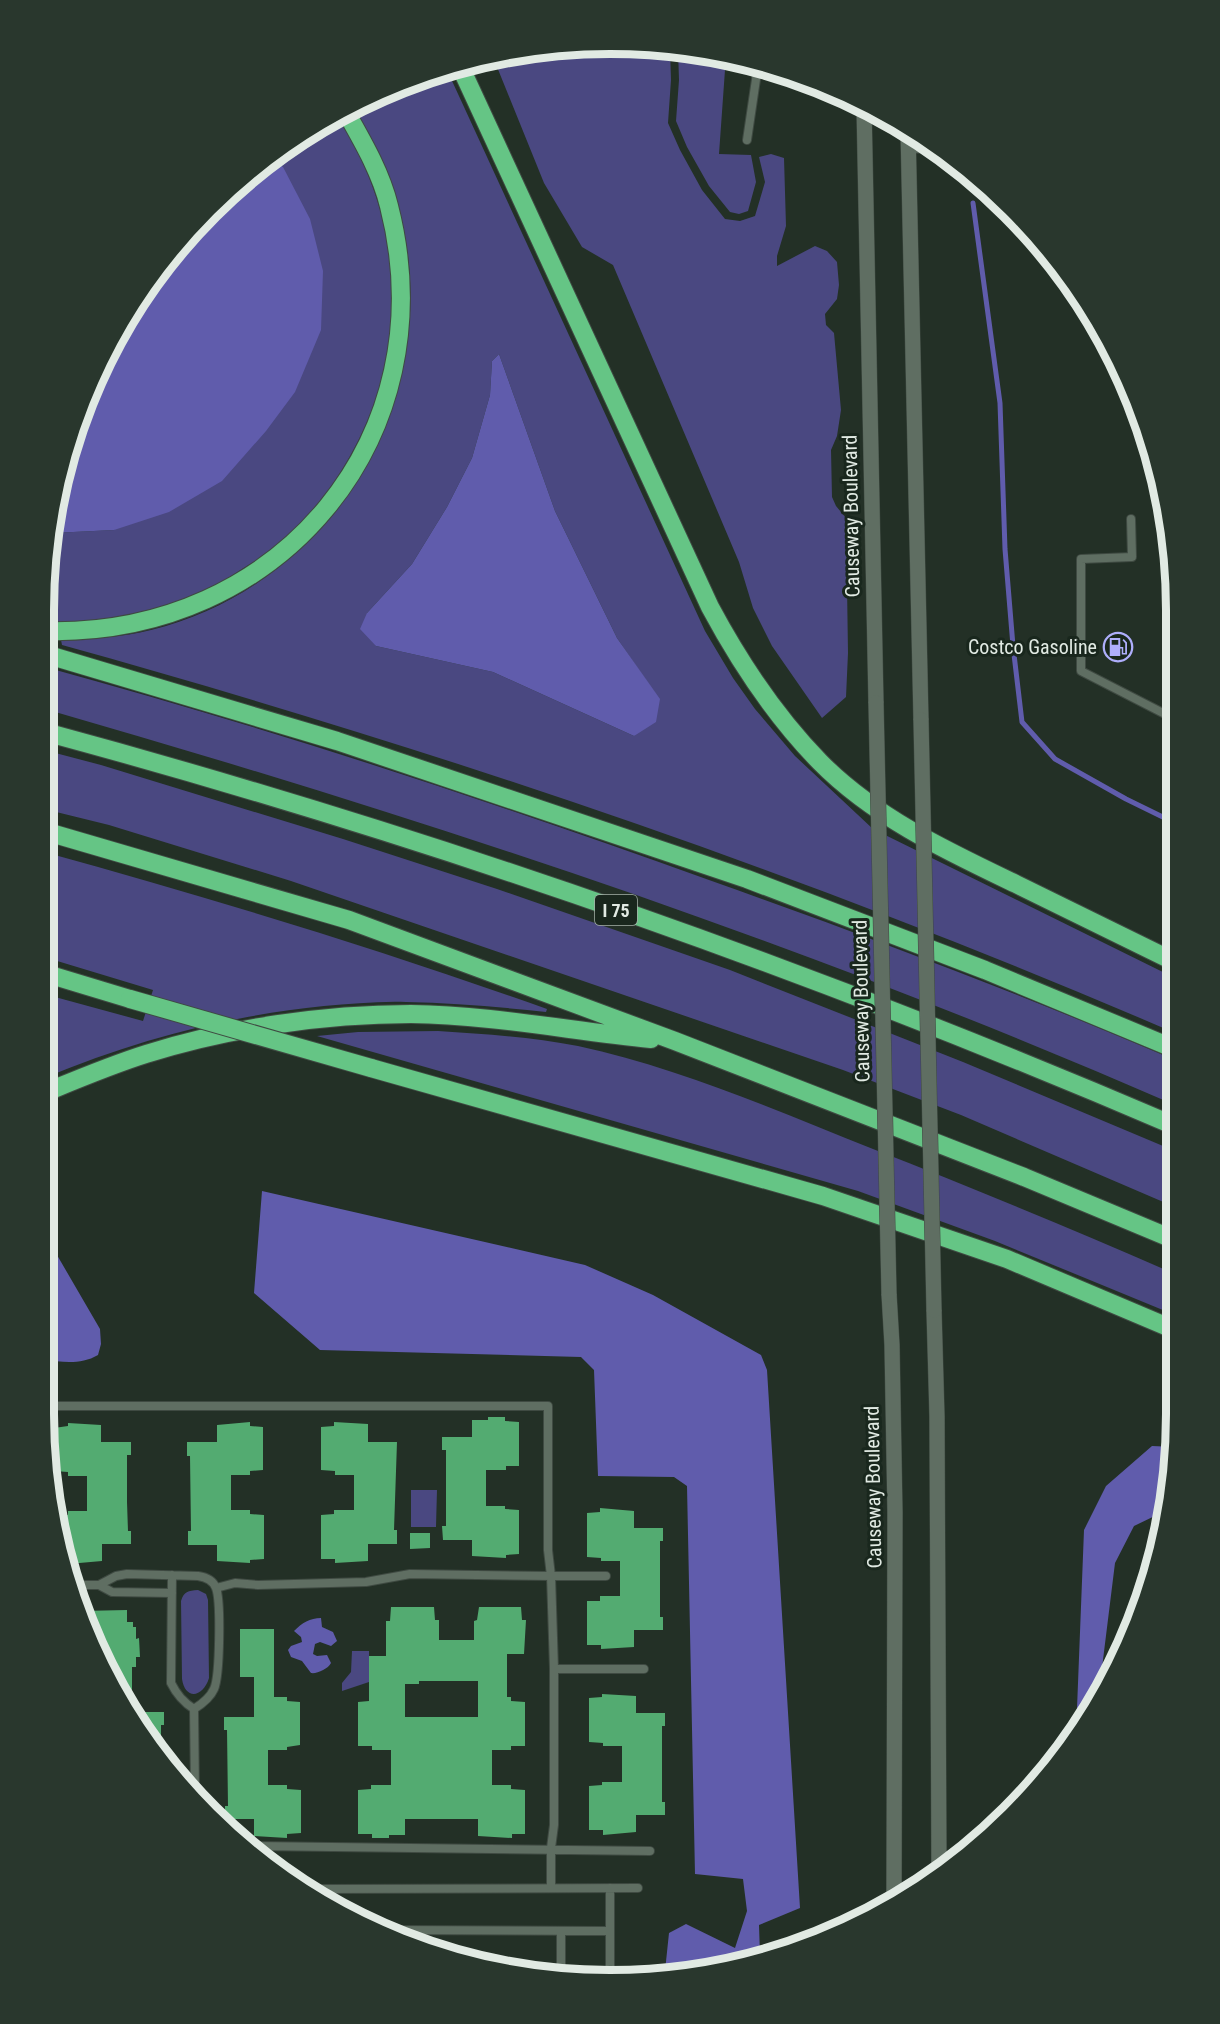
<svg xmlns="http://www.w3.org/2000/svg" width="1220" height="2024" viewBox="0 0 1220 2024" font-family="'Roboto Condensed',sans-serif">
<rect width="100%" height="100%" fill="#233026"/>
<path fill="#4a4881" fill-rule="evenodd" d="M 610,44 L 670,49 L 671,80 L 668,123 L 680,150 L 702,190 L 725,219 L 740,221 L 755,216 L 765,182 L 759,157 L 771,154 L 784,158 L 786,226 L 777,256 L 777,266 L 815,246 L 827,251 L 837,262 L 839,285 L 837,299 L 825,314 L 826,325 L 834,333 L 841,410 L 837,436 L 831,450 L 832,497 L 836,506 L 846,518 L 848,653 L 846,697 L 822,718 L 772,646 L 753,608 L 739,562 L 613,265 L 582,247 L 544,183 L 493,57 Z
M 678,50 L 726,56 L 719,154 L 751,155 L 756,182 L 748,211 L 739,214 L 730,212 L 709,186 L 687,147 L 676,121 L 679,80 Z
M 447,70 L 705,631 L 733,678 L 755,709 L 795,756 L 873,829 L 1175,978 L 1175,1033 C 814,877 440,750 62,645 L 61,640 C 92,639 122,637 151,630 C 334,586 450,388 398,207 C 388,172 372,139 353,108 L 394,86 ZM 499,354 L 555,511 L 617,638 L 659,699 L 634,736 L 493,672 L 376,646 L 367,613 L 412,564 L 447,507 L 472,458 L 490,395 L 492,361 Z
M 338,116 C 410,231 412,365 336,479 C 320,503 300,529 277,547 C 266,555 253,562 242,569 C 231,576 220,585 208,591 C 191,598 157,612 139,615 C 112,621 73,623 45,622 L 45,573 L 53,533 L 114,530 L 283,167 L 275,156 L 296,139 Z
M 45,667 C 269,728 490,801 709,880 C 866,936 1022,994 1175,1060 L 1175,1105 C 809,945 428,819 45,709 Z
M 44,750 L 101,765 L 343,839 L 497,889 L 730,970 L 963,1062 L 1175,1151 L 1175,1207 L 961,1115 L 843,1070 L 291,881 L 109,825 L 44,809 Z
M 44,852 C 214,899 382,950 547,1009 L 546,1012 C 500,1007 453,1003 406,1002 C 379,1001 351,1004 324,1006 C 226,1016 136,1040 44,1078 L 44,994 L 143,1021 L 153,990 L 44,957 Z
M 438,1031 C 485,1034 532,1037 578,1046 C 680,1068 777,1111 873,1149 C 975,1189 1075,1230 1175,1274 L 1175,1315 L 995,1241 L 858,1191 L 317,1036 L 358,1032 Z
M 411,1490 L 437,1490 L 436,1527 L 411,1527 Z
M 198,1590 L 206,1594 L 208,1600 L 209,1678 C 203,1698 185,1700 182,1679 L 181,1601 C 184,1591 188,1591 198,1590 Z
M 352,1651 L 369,1651 L 369,1682 L 342,1691 L 342,1683 L 351,1672 Z"/>
<path fill="#605cac" d="M 275,156 L 283,167 L 310,219 L 323,271 L 321,330 L 295,392 L 266,431 L 222,481 L 169,512 L 114,530 L 53,533 L 74,428 L 139,295 L 210,209 Z
M 499,354 L 555,511 L 617,638 L 660,699 L 656,722 L 634,736 L 493,672 L 376,646 L 360,629 L 367,613 L 412,564 L 447,507 L 472,458 L 490,395 L 492,361 Z
M 262,1191 L 585,1265 L 653,1295 L 761,1355 L 767,1370 L 800,1908 L 759,1925 L 760,1956 L 665,1971 L 669,1933 L 686,1924 L 735,1948 L 747,1911 L 743,1879 L 695,1874 L 687,1486 L 674,1477 L 598,1476 L 594,1370 L 581,1357 L 320,1350 L 254,1293 Z
M 44,1236 L 50,1243 L 100,1329 L 101,1344 L 98,1355 C 81,1365 63,1362 44,1360 Z
M 1152,1446 L 1175,1447 L 1163,1512 L 1134,1526 L 1115,1563 L 1099,1692 L 1081,1729 L 1076,1734 L 1084,1530 L 1106,1486 Z
M 321,1618 L 322,1627 L 333,1632 L 337,1641 L 331,1646 L 320,1642 L 315,1644 L 313,1654 L 317,1656 L 327,1655 L 331,1663 C 328,1669 317,1674 311,1673 L 302,1661 L 291,1657 L 288,1650 L 291,1646 L 302,1642 L 301,1637 L 294,1631 C 302,1623 310,1618 321,1618 Z"/>
<g fill="none" stroke-linecap="round" stroke-linejoin="round">
<path stroke="#605cac" stroke-width="5" d="M 973,203 L 1000,403 L 1005,549 L 1013,646 L 1022,722 L 1055,759 L 1126,799 L 1175,823"/>
</g>
<path fill="#53ab71" fill-rule="evenodd" d="M 488,1417 L 505,1417 L 505,1421 L 519,1422 L 519,1466 L 506,1466 L 506,1470 L 486,1470 L 486,1506 L 505,1506 L 505,1509 L 519,1510 L 519,1554 L 506,1555 L 506,1558 L 472,1556 L 472,1540 L 443,1540 L 442,1526 L 446,1526 L 446,1450 L 442,1450 L 442,1437 L 472,1437 L 472,1420 L 488,1420 Z
M 250,1422 L 250,1426 L 263,1427 L 263,1470 L 250,1471 L 250,1475 L 231,1475 L 231,1510 L 250,1510 L 250,1514 L 264,1515 L 264,1559 L 250,1560 L 250,1563 L 217,1561 L 217,1545 L 188,1545 L 188,1531 L 191,1531 L 190,1456 L 187,1456 L 187,1442 L 217,1442 L 217,1425 Z
M 334,1422 L 368,1424 L 368,1442 L 397,1442 L 394,1530 L 397,1530 L 397,1544 L 368,1544 L 368,1561 L 335,1563 L 335,1559 L 321,1559 L 321,1515 L 334,1514 L 334,1510 L 354,1510 L 354,1475 L 335,1475 L 335,1471 L 321,1470 L 321,1427 L 334,1426 Z
M 68,1423 L 101,1425 L 101,1442 L 131,1442 L 131,1455 L 127,1455 L 127,1502 L 128,1531 L 131,1531 L 131,1544 L 102,1544 L 102,1561 L 68,1564 L 60,1515 L 68,1515 L 68,1511 L 87,1511 L 87,1476 L 68,1476 L 68,1472 L 54,1471 L 54,1428 L 68,1426 Z
M 600,1508 L 634,1511 L 634,1528 L 663,1528 L 663,1541 L 660,1541 L 660,1617 L 663,1617 L 663,1630 L 634,1630 L 634,1647 L 601,1649 L 601,1645 L 587,1645 L 587,1601 L 600,1601 L 600,1596 L 620,1596 L 620,1561 L 601,1561 L 601,1558 L 587,1557 L 587,1513 L 600,1512 Z
M 410,1533 L 430,1533 L 430,1548 L 410,1549 Z
M 391,1607 L 434,1607 L 435,1620 L 439,1620 L 439,1640 L 474,1640 L 474,1621 L 477,1620 L 479,1607 L 521,1607 L 522,1620 L 526,1620 L 524,1654 L 507,1654 L 507,1697 L 511,1697 L 511,1701 L 525,1702 L 525,1746 L 511,1746 L 511,1750 L 492,1750 L 492,1785 L 511,1785 L 511,1789 L 525,1790 L 525,1834 L 512,1834 L 512,1838 L 478,1836 L 478,1819 L 405,1819 L 405,1835 L 389,1835 L 389,1838 L 372,1838 L 372,1834 L 358,1834 L 358,1790 L 371,1789 L 371,1785 L 391,1785 L 391,1750 L 372,1750 L 372,1746 L 358,1746 L 358,1702 L 369,1701 L 369,1656 L 386,1656 L 386,1621 L 390,1621 ZM 419,1681 L 478,1681 L 478,1717 L 405,1717 L 405,1684 L 419,1684 Z
M 127,1610 L 127,1622 L 133,1622 L 133,1627 L 136,1627 L 136,1639 L 139,1638 L 140,1657 L 136,1657 L 136,1667 L 132,1667 L 132,1705 L 81,1611 Z
M 240,1629 L 274,1629 L 274,1697 L 287,1697 L 287,1701 L 300,1702 L 300,1745 L 287,1747 L 287,1750 L 268,1750 L 268,1785 L 287,1785 L 287,1789 L 301,1790 L 301,1833 L 287,1834 L 287,1838 L 254,1836 L 254,1819 L 225,1819 L 225,1806 L 228,1806 L 227,1730 L 224,1730 L 224,1717 L 254,1717 L 254,1677 L 240,1677 Z
M 602,1694 L 636,1696 L 636,1713 L 665,1713 L 665,1726 L 662,1726 L 662,1802 L 665,1802 L 665,1815 L 636,1815 L 636,1832 L 603,1835 L 603,1830 L 589,1830 L 589,1786 L 602,1785 L 602,1782 L 622,1782 L 622,1746 L 603,1746 L 603,1743 L 589,1742 L 589,1698 L 602,1697 Z
M 135,1712 L 164,1712 L 164,1725 L 161,1725 L 161,1759 Z"/>
<g fill="none" stroke-linecap="round" stroke-linejoin="round">
<g stroke="#3f4a42" stroke-width="10">
<path id="service" d="M 747,140 L 758,66
M 908,149 L 935,148
M 1131,519 L 1132,557 L 1081,559 L 1081,671 L 1163,713
M 44,1406 L 548,1406 L 548,1550 L 551,1576 L 410,1574 L 366,1582 L 258,1585 L 235,1583 L 216,1588
M 172,1575 L 171,1683 C 177,1695 183,1702 194,1709
M 72,1585 L 99,1585 L 116,1576 L 127,1574 L 198,1576 C 205,1577 213,1580 216,1588 C 221,1601 220,1676 214,1689 C 210,1698 202,1704 194,1709
M 99,1585 L 112,1592 L 172,1593
M 554,1669 L 644,1669
M 194,1709 L 195,1793
M 248,1846 L 650,1851
M 551,1888 L 551,1848 L 554,1825 L 554,1669 L 551,1576 L 606,1576
M 610,1888 L 610,1931
M 312,1889 L 638,1888
M 389,1930 L 610,1931 L 610,1980
M 561,1972 L 561,1931"/>
</g>
<g stroke="#3f4a42" stroke-width="16">
<path id="secondary" d="M 864,106 L 876,703
M 908,130 L 921,720
M 889,1294 L 892,1345 L 895,1513 L 894,1896
M 934,1310 L 937,1417 L 939,1872"/>
</g>
<g stroke="#3f4a42" stroke-width="20">
<path id="motorway" d="M 460,66 L 710,607 C 740,663 775,716 820,762 C 874,817 947,851 1016,884 C 1069,910 1122,936 1175,962
M 45,631 C 279,637 448,437 389,206 C 381,173 363,142 346,112
M 45,654 L 337,741 L 747,879 L 985,970 L 1175,1049
M 45,732 C 430,836 809,969 1175,1126
M 44,831 L 349,920 L 675,1041 L 1024,1177 L 1175,1240
M 44,973 L 130,999
M 371,1068 L 823,1196 L 1007,1259 L 1175,1330
M 44,1093 C 78,1079 111,1065 146,1054 C 228,1028 325,1014 411,1014 C 492,1015 571,1031 651,1039"/>
</g>
<use href="#service" stroke="#5f6e62" stroke-width="8"/>
<use href="#secondary" stroke="#5f6e62" stroke-width="15"/>
<use href="#motorway" stroke="#65c585" stroke-width="18"/>
<g stroke="#3f4a42" stroke-width="16" stroke-linecap="butt">
<path id="secondary-bridge" d="M 876,703 L 889,1294
M 921,720 L 934,1310"/>
</g>
<g stroke="#3f4a42" stroke-width="20" stroke-linecap="butt">
<path id="motorway-bridge" d="M 130,999 L 371,1068"/>
</g>
<use href="#secondary-bridge" stroke="#5f6e62" stroke-width="15"/>
<use href="#motorway-bridge" stroke="#65c585" stroke-width="18"/>
</g>
<defs>
<g id="fuel-ring" transform="scale(1.5)"><circle r="9.5" fill="#19271d" stroke="#aeaefb" stroke-width="1.5"/><path d="M-5.5-6h7V0h2V4h1.3V-2.5L3-4.5l.8-.8L6-3V5H2.5V1h-1V6h-7ZM-4.2-4.7v3.2H.2V-4.7Z" fill="#aeaefb"/></g>
</defs>
<g fill-rule="evenodd">
<use href="#fuel-ring" x="1118" y="647"/>
</g>
<g text-anchor="middle" dominant-baseline="central" stroke-width="6" stroke-linejoin="round" paint-order="stroke">
<rect fill="#19271d" stroke="#a5b0a8" stroke-width="1.5" x="595" y="895" width="42" height="30" rx="4.5"/>
<g font-size="18" font-weight="bold" fill="#e1eae3">
<text x="616" y="910">I 75</text>
</g>
<g font-size="20" fill="#e1eae3" stroke="#19271d">
<text transform="translate(851 516) rotate(-91)">Causeway Boulevard</text>
<text transform="translate(861 1001) rotate(-91)">Causeway Boulevard</text>
<text transform="translate(873 1487) rotate(-91)">Causeway Boulevard</text>
</g>
<g font-size="20" fill="#e1eae3" stroke="#19271d" text-anchor="end">
<text x="1097" y="647">Costco Gasoline</text>
</g>
</g>
<path d="M0 0H1220V2024H0ZM610 54H610A556 556 0 0 1 1166 610V1414A556 556 0 0 1 610 1970H610A556 556 0 0 1 54 1414V610A556 556 0 0 1 610 54Z" fill="#29372d" fill-rule="evenodd"/>
<path fill="none" stroke="#e1eae3" stroke-width="8" d="M610 54H610A556 556 0 0 1 1166 610V1414A556 556 0 0 1 610 1970H610A556 556 0 0 1 54 1414V610A556 556 0 0 1 610 54Z"/>
</svg>
